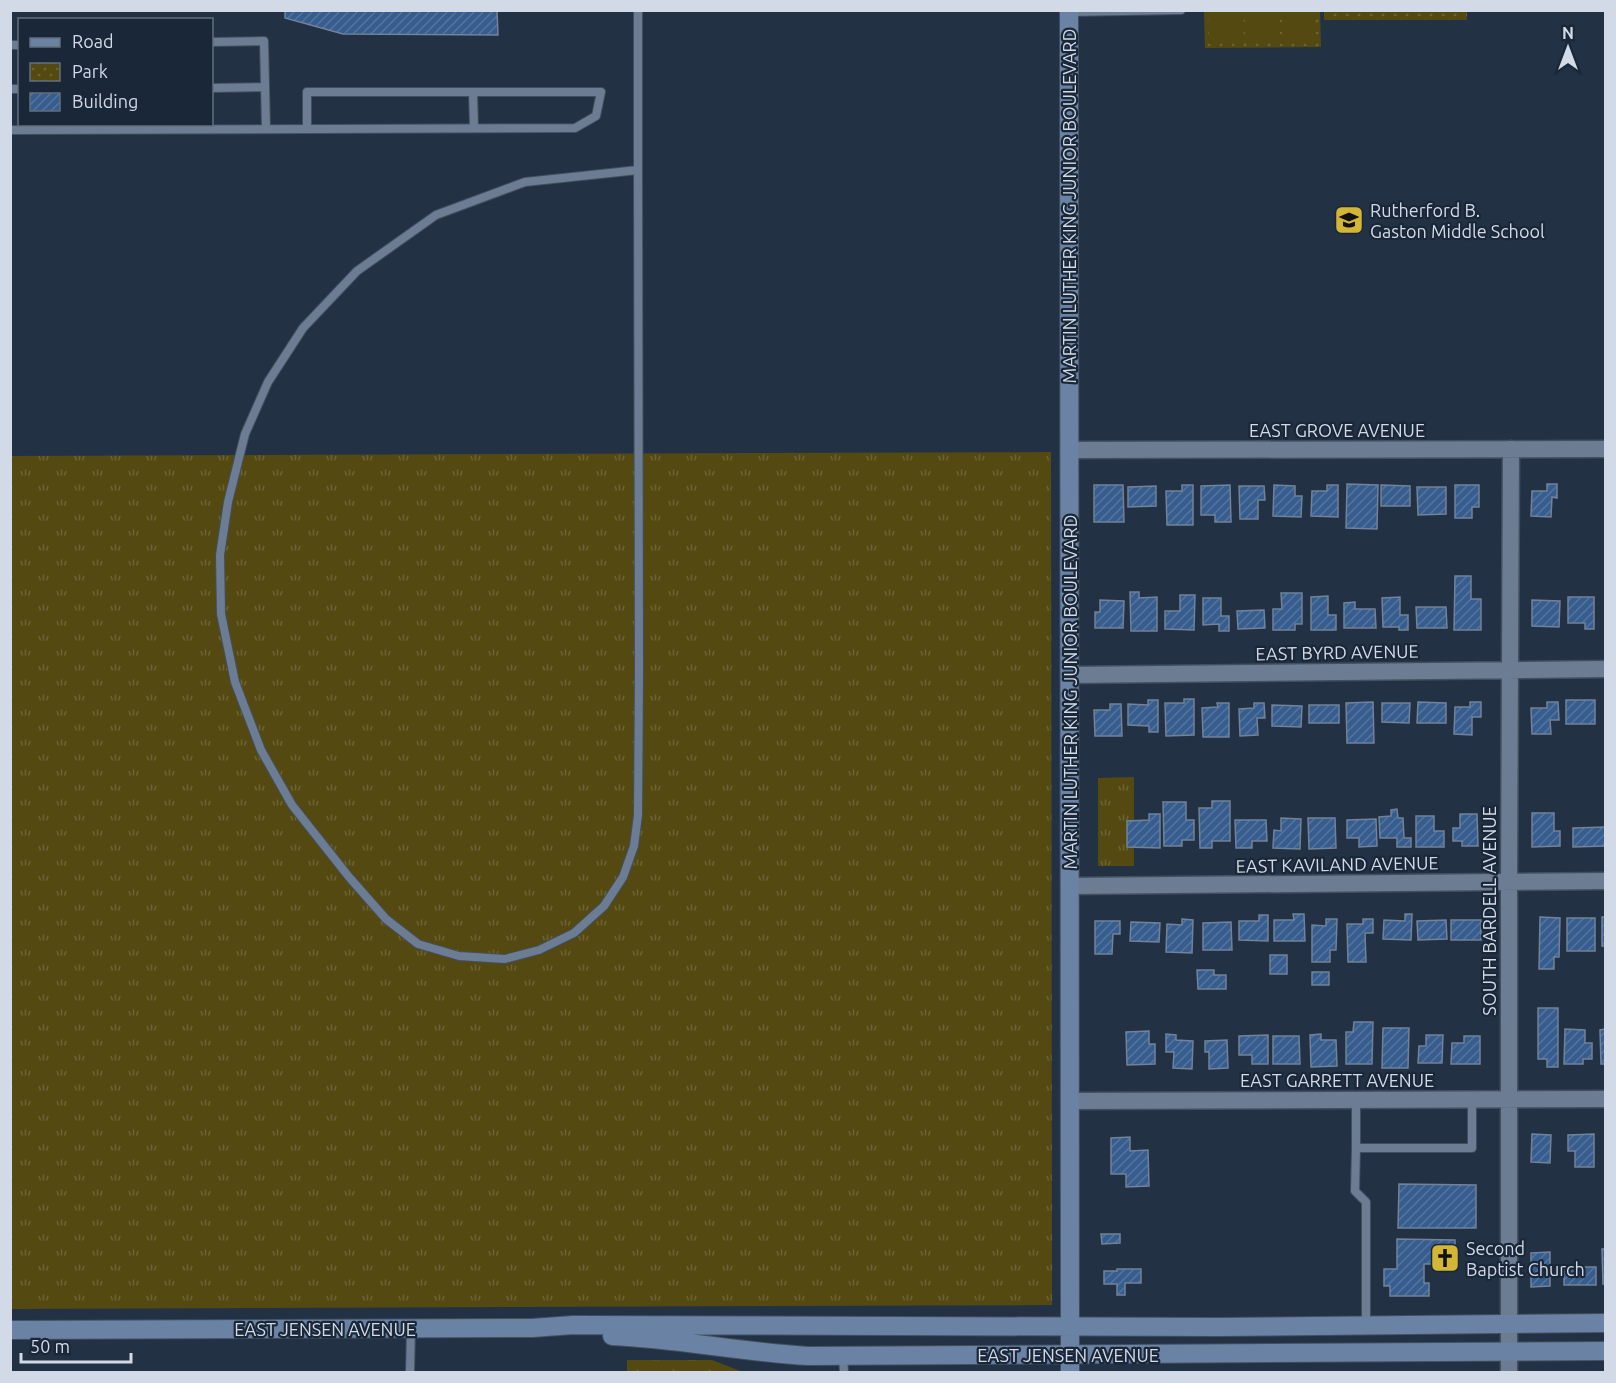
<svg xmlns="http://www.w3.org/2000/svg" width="1616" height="1383" viewBox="0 0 1616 1383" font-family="Ubuntu,sans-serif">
<defs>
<pattern id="grass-tufts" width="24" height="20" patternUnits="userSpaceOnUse" patternTransform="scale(1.5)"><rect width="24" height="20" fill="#554912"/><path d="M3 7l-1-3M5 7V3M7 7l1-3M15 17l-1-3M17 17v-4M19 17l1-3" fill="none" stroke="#6c6334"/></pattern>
<pattern id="park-dots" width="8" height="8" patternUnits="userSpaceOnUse" patternTransform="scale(1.5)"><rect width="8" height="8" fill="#554912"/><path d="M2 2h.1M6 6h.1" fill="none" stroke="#6c6334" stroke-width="1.8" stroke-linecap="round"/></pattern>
<pattern id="building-hatch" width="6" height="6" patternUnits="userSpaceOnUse" patternTransform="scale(1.5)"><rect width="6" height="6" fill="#375d8f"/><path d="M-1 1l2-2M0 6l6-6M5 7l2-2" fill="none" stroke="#53749f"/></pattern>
</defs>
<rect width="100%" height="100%" fill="#233144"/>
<path fill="url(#grass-tufts)" d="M 1051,452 L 1052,1305 L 11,1309 L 10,456 Z
M 1134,777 L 1134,866 L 1098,866 L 1098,778 Z
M 627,1360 L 712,1360 L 743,1372 L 627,1372 Z"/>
<path fill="url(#park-dots)" d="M 1204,11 L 1320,11 L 1321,47 L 1205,48 Z
M 1324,11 L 1467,11 L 1467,20 L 1324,20 Z"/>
<path fill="#554912" d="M 1208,11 L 1241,11 L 1242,43 L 1209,43 Z
M 1245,11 L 1278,11 L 1279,42 L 1245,43 Z
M 1282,11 L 1315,11 L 1315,43 L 1282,43 Z"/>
<path fill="url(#building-hatch)" stroke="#728298" stroke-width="1.5" d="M 285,10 L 497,10 L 498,35 L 343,34 L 285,18 Z
M 1347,484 L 1378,485 L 1377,529 L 1346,528 Z
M 1547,484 L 1557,484 L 1557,498 L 1552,497 L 1551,517 L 1531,516 L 1532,491 L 1547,491 Z
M 1094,485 L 1123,485 L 1124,522 L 1094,522 Z
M 1182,485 L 1193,485 L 1193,525 L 1167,525 L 1166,491 L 1182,491 Z
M 1230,485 L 1231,522 L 1215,522 L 1215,515 L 1201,515 L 1201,486 Z
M 1274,485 L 1295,486 L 1295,496 L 1302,496 L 1301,517 L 1273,516 Z
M 1327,485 L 1338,485 L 1338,517 L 1311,516 L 1312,491 L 1327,491 Z
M 1381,485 L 1410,486 L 1410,506 L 1381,506 Z
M 1455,485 L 1479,485 L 1479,507 L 1472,507 L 1472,518 L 1455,518 Z
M 1156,486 L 1156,506 L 1128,507 L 1128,487 Z
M 1239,486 L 1264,486 L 1265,500 L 1258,500 L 1258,519 L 1240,519 Z
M 1417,487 L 1446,487 L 1446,514 L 1418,515 Z
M 1455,576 L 1471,576 L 1471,599 L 1481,599 L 1481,630 L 1454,630 Z
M 1130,592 L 1139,592 L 1139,598 L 1157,597 L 1157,631 L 1131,631 Z
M 1281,593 L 1302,593 L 1302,624 L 1295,624 L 1295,630 L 1273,630 L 1273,609 L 1282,609 Z
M 1180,595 L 1195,595 L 1194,630 L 1165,629 L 1165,611 L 1180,611 Z
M 1328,596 L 1328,615 L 1336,615 L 1336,630 L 1311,630 L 1311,597 Z
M 1400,597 L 1400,615 L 1408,615 L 1408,630 L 1399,630 L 1399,627 L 1383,627 L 1382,598 Z
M 1568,597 L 1594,597 L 1594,629 L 1585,629 L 1585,623 L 1568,623 Z
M 1203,598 L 1221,598 L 1221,616 L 1229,616 L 1229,631 L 1219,631 L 1219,624 L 1203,625 Z
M 1100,600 L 1124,601 L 1123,628 L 1095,628 L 1095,612 L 1100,612 Z
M 1532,600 L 1560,601 L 1559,627 L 1532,626 Z
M 1355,602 L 1355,609 L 1375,609 L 1376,628 L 1344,628 L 1344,603 Z
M 1416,607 L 1446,607 L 1447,628 L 1417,628 Z
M 1264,610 L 1265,628 L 1238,629 L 1237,611 Z
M 1184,699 L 1194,699 L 1194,735 L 1166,736 L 1165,703 L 1184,703 Z
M 1148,700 L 1158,700 L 1158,732 L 1149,732 L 1149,726 L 1128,725 L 1128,704 L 1148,705 Z
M 1566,700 L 1595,700 L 1595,724 L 1566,724 Z
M 1373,702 L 1374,743 L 1347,743 L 1346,703 Z
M 1418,702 L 1446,703 L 1446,723 L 1417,723 Z
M 1470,702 L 1481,702 L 1481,717 L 1472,717 L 1472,735 L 1454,734 L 1455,707 L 1470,707 Z
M 1547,702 L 1558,702 L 1559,720 L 1550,720 L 1551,734 L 1532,734 L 1531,708 L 1547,708 Z
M 1217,703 L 1229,703 L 1229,737 L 1203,737 L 1202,708 L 1218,707 Z
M 1254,703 L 1264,703 L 1265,718 L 1257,718 L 1258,735 L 1240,736 L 1239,709 L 1254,708 Z
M 1382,703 L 1410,703 L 1409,723 L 1382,722 Z
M 1110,704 L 1121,704 L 1122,736 L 1095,736 L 1094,710 L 1110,710 Z
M 1272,705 L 1302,706 L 1301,727 L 1272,726 Z
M 1309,705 L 1339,705 L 1339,723 L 1309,723 Z
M 1212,801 L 1230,801 L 1230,841 L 1212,841 L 1212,848 L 1200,848 L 1199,808 L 1212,808 Z
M 1163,802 L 1186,802 L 1186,820 L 1194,820 L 1194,840 L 1182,840 L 1182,846 L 1164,846 Z
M 1397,809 L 1398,818 L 1403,818 L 1404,838 L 1411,838 L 1411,847 L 1397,847 L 1397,838 L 1380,838 L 1379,817 L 1391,816 L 1391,810 Z
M 1532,813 L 1554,813 L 1554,831 L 1560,831 L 1560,846 L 1532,847 Z
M 1149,814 L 1160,814 L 1160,848 L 1127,847 L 1127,821 L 1149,820 Z
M 1460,814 L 1477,814 L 1478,846 L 1462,846 L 1462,841 L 1453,841 L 1453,828 L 1460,828 Z
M 1416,816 L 1434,816 L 1434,831 L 1444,831 L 1444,847 L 1416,847 Z
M 1281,818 L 1301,819 L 1300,849 L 1273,848 L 1274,830 L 1281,831 Z
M 1308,818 L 1335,818 L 1336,848 L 1309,849 Z
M 1376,819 L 1377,846 L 1359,847 L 1359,838 L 1347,838 L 1347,820 Z
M 1235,820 L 1266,820 L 1267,841 L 1252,841 L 1252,848 L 1236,848 Z
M 1606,827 L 1606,846 L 1573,847 L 1573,828 Z
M 1293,914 L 1304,914 L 1305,941 L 1274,941 L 1274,920 L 1294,920 Z
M 1405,914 L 1412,914 L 1411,940 L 1383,939 L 1384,920 L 1405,921 Z
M 1259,915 L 1268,915 L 1268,941 L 1239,940 L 1239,921 L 1259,921 Z
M 1540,917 L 1560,918 L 1559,957 L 1554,957 L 1554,969 L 1539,969 Z
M 1602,917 L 1606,917 L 1606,946 L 1602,946 Z
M 1567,918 L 1595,918 L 1595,951 L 1567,951 Z
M 1182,919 L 1193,920 L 1192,953 L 1166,952 L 1167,924 L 1182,925 Z
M 1326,919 L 1337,919 L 1336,950 L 1330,950 L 1330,962 L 1312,962 L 1312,925 L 1326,926 Z
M 1363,919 L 1373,919 L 1373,933 L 1365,933 L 1366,962 L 1348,962 L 1347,924 L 1363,924 Z
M 1446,920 L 1447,939 L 1418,940 L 1417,921 Z
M 1451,920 L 1481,920 L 1481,940 L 1451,940 Z
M 1095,921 L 1120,921 L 1120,934 L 1113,934 L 1112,954 L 1095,954 Z
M 1131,922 L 1160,923 L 1159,942 L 1130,941 Z
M 1231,922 L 1232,950 L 1203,950 L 1203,923 Z
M 1270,955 L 1287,955 L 1287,974 L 1270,974 Z
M 1197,970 L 1214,970 L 1214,975 L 1226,975 L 1226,989 L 1198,989 Z
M 1312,972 L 1329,972 L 1329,985 L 1312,985 Z
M 1538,1008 L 1558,1008 L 1558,1067 L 1547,1067 L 1547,1059 L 1538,1059 Z
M 1354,1022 L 1373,1022 L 1372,1064 L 1346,1064 L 1346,1032 L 1353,1032 Z
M 1383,1028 L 1409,1028 L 1408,1068 L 1382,1068 Z
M 1565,1029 L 1585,1030 L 1585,1043 L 1592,1043 L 1592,1059 L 1583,1059 L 1583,1064 L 1564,1064 Z
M 1606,1029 L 1606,1064 L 1601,1064 L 1600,1030 Z
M 1149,1031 L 1149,1044 L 1155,1044 L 1155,1064 L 1127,1065 L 1126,1032 Z
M 1166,1034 L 1176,1035 L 1176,1040 L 1193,1041 L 1192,1069 L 1173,1068 L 1174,1052 L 1166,1052 Z
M 1321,1034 L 1321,1040 L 1336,1040 L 1337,1066 L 1311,1067 L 1310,1035 Z
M 1268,1035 L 1268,1064 L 1252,1064 L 1252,1055 L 1239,1055 L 1239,1036 Z
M 1426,1035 L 1443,1035 L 1442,1063 L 1418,1063 L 1419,1046 L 1426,1046 Z
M 1273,1036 L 1299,1036 L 1300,1064 L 1273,1064 Z
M 1464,1036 L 1480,1036 L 1480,1064 L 1451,1064 L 1452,1043 L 1464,1043 Z
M 1227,1040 L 1228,1068 L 1209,1069 L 1209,1052 L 1205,1052 L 1205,1041 Z
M 1532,1134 L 1551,1135 L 1550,1163 L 1531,1162 Z
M 1594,1134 L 1594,1167 L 1575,1167 L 1575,1151 L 1568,1151 L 1568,1135 Z
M 1130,1137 L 1130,1151 L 1148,1150 L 1149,1186 L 1126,1187 L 1126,1174 L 1111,1174 L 1111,1138 Z
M 1399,1184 L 1476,1185 L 1476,1228 L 1398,1228 Z
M 1101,1234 L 1120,1234 L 1120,1243 L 1102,1244 Z
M 1397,1239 L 1455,1240 L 1455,1254 L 1445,1254 L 1444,1264 L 1424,1264 L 1424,1283 L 1429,1283 L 1429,1296 L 1390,1296 L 1390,1286 L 1384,1286 L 1384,1269 L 1397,1269 Z
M 1602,1249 L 1606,1249 L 1606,1284 L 1603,1284 Z
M 1550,1252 L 1550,1286 L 1531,1287 L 1531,1253 Z
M 1564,1267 L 1596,1267 L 1596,1285 L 1564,1285 Z
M 1117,1269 L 1141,1269 L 1141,1283 L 1125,1283 L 1125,1295 L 1117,1295 L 1117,1284 L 1104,1284 L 1104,1271 L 1117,1271 Z"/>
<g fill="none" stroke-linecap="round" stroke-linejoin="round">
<g stroke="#434f5f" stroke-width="10">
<path id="lane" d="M 638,10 L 638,170 L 639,670 L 638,815 L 634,846 L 623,877 L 604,906 L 574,933 L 539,950 L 505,959 L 459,956 L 418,944 L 386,919 L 349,877 L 292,805 L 261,750 L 235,682 L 221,614 L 220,555 L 228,502 L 245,434 L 268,382 L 303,328 L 357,271 L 436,215 L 525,182 L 638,170
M 1069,12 L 1181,10
M 212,42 L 264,41 L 266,129
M 10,45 L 20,45
M 212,88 L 265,87
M 10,89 L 20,89
M 473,92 L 474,128
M 10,130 L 575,128 L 596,116 L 601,92 L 307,92 L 307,129
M 1356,1099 L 1356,1148 L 1472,1148 L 1472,1099
M 1356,1148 L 1355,1191 L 1366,1202 L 1366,1326
M 843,1356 L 844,1372
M 410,1372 L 411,1329"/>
</g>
<g stroke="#434f5f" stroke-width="19">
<path id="street" d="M 1069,450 L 1606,449
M 1069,675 L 1606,669
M 1070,886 L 1606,881
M 1070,1101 L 1606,1099
M 1509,1372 L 1509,882 L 1511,449"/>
</g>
<g stroke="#434f5f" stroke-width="20">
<path id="secondary" d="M 1069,10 L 1070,1372
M 10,1330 L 532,1328 L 573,1325 L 1219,1327 L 1606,1323
M 612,1336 C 678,1339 742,1352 808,1356 L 1606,1351"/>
</g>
<use href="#lane" stroke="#6c7c92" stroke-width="8"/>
<use href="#street" stroke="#6c7c92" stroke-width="16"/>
<use href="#secondary" stroke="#6a83a5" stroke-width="18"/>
</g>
<defs>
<g id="school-square" transform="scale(1.5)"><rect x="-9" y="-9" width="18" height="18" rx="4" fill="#d3b635" stroke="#1a2739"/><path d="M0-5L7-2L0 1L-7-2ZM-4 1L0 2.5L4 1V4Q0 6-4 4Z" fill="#111"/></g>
<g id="church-square" transform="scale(1.5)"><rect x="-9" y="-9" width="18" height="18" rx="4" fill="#d3b635" stroke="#1a2739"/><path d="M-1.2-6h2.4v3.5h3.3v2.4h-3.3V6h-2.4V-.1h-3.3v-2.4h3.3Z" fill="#111"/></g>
</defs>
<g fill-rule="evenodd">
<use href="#school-square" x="1349" y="220"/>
<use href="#church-square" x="1445" y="1258"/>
</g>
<g text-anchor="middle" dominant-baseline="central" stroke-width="4.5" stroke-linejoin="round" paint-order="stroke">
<g font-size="18" fill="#d1dae6" stroke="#1a2739">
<text transform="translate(1069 206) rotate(-90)">MARTIN LUTHER KING JUNIOR BOULEVARD</text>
<text x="1337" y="430">EAST GROVE AVENUE</text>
<text transform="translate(1337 652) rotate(-1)">EAST BYRD AVENUE</text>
<text transform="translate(1070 692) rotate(-90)">MARTIN LUTHER KING JUNIOR BOULEVARD</text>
<text transform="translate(1337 864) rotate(-1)">EAST KAVILAND AVENUE</text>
<text transform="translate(1489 911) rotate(-90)">SOUTH BARDELL AVENUE</text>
<text x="1337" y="1080">EAST GARRETT AVENUE</text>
<text x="325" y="1329">EAST JENSEN AVENUE</text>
<text x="1068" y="1355">EAST JENSEN AVENUE</text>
</g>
<g font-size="18" fill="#d1dae6" stroke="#1a2739" text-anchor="start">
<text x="1370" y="210">Rutherford B.<tspan x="1370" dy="21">Gaston Middle School</tspan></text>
<text x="1466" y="1248">Second<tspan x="1466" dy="21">Baptist Church</tspan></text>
</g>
</g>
<rect width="1616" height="1383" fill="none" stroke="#d1dae6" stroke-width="24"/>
<rect x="18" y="18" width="195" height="108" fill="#1a2739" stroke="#636f7e" stroke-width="1.5"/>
<rect x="30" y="38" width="30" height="9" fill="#6a83a5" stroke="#636f7e" stroke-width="1.5"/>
<text x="72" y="48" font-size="18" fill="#d1dae6">Road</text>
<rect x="30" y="63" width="30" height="18" fill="url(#park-dots)" stroke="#636f7e" stroke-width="1.5"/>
<text x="72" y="78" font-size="18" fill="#d1dae6">Park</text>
<rect x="30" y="93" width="30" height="18" fill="url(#building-hatch)" stroke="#636f7e" stroke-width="1.5"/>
<text x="72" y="108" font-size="18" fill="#d1dae6">Building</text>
<g transform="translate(1568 48)" stroke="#1a2739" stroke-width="4.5" paint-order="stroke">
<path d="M0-4.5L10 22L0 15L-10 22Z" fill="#d1dae6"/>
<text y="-9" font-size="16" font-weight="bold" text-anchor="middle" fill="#d1dae6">N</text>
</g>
<path d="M21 1353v9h110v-9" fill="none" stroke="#d1dae6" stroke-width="3"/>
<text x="30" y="1353" font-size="18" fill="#d1dae6" stroke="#1a2739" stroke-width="4.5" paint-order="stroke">50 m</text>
</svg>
